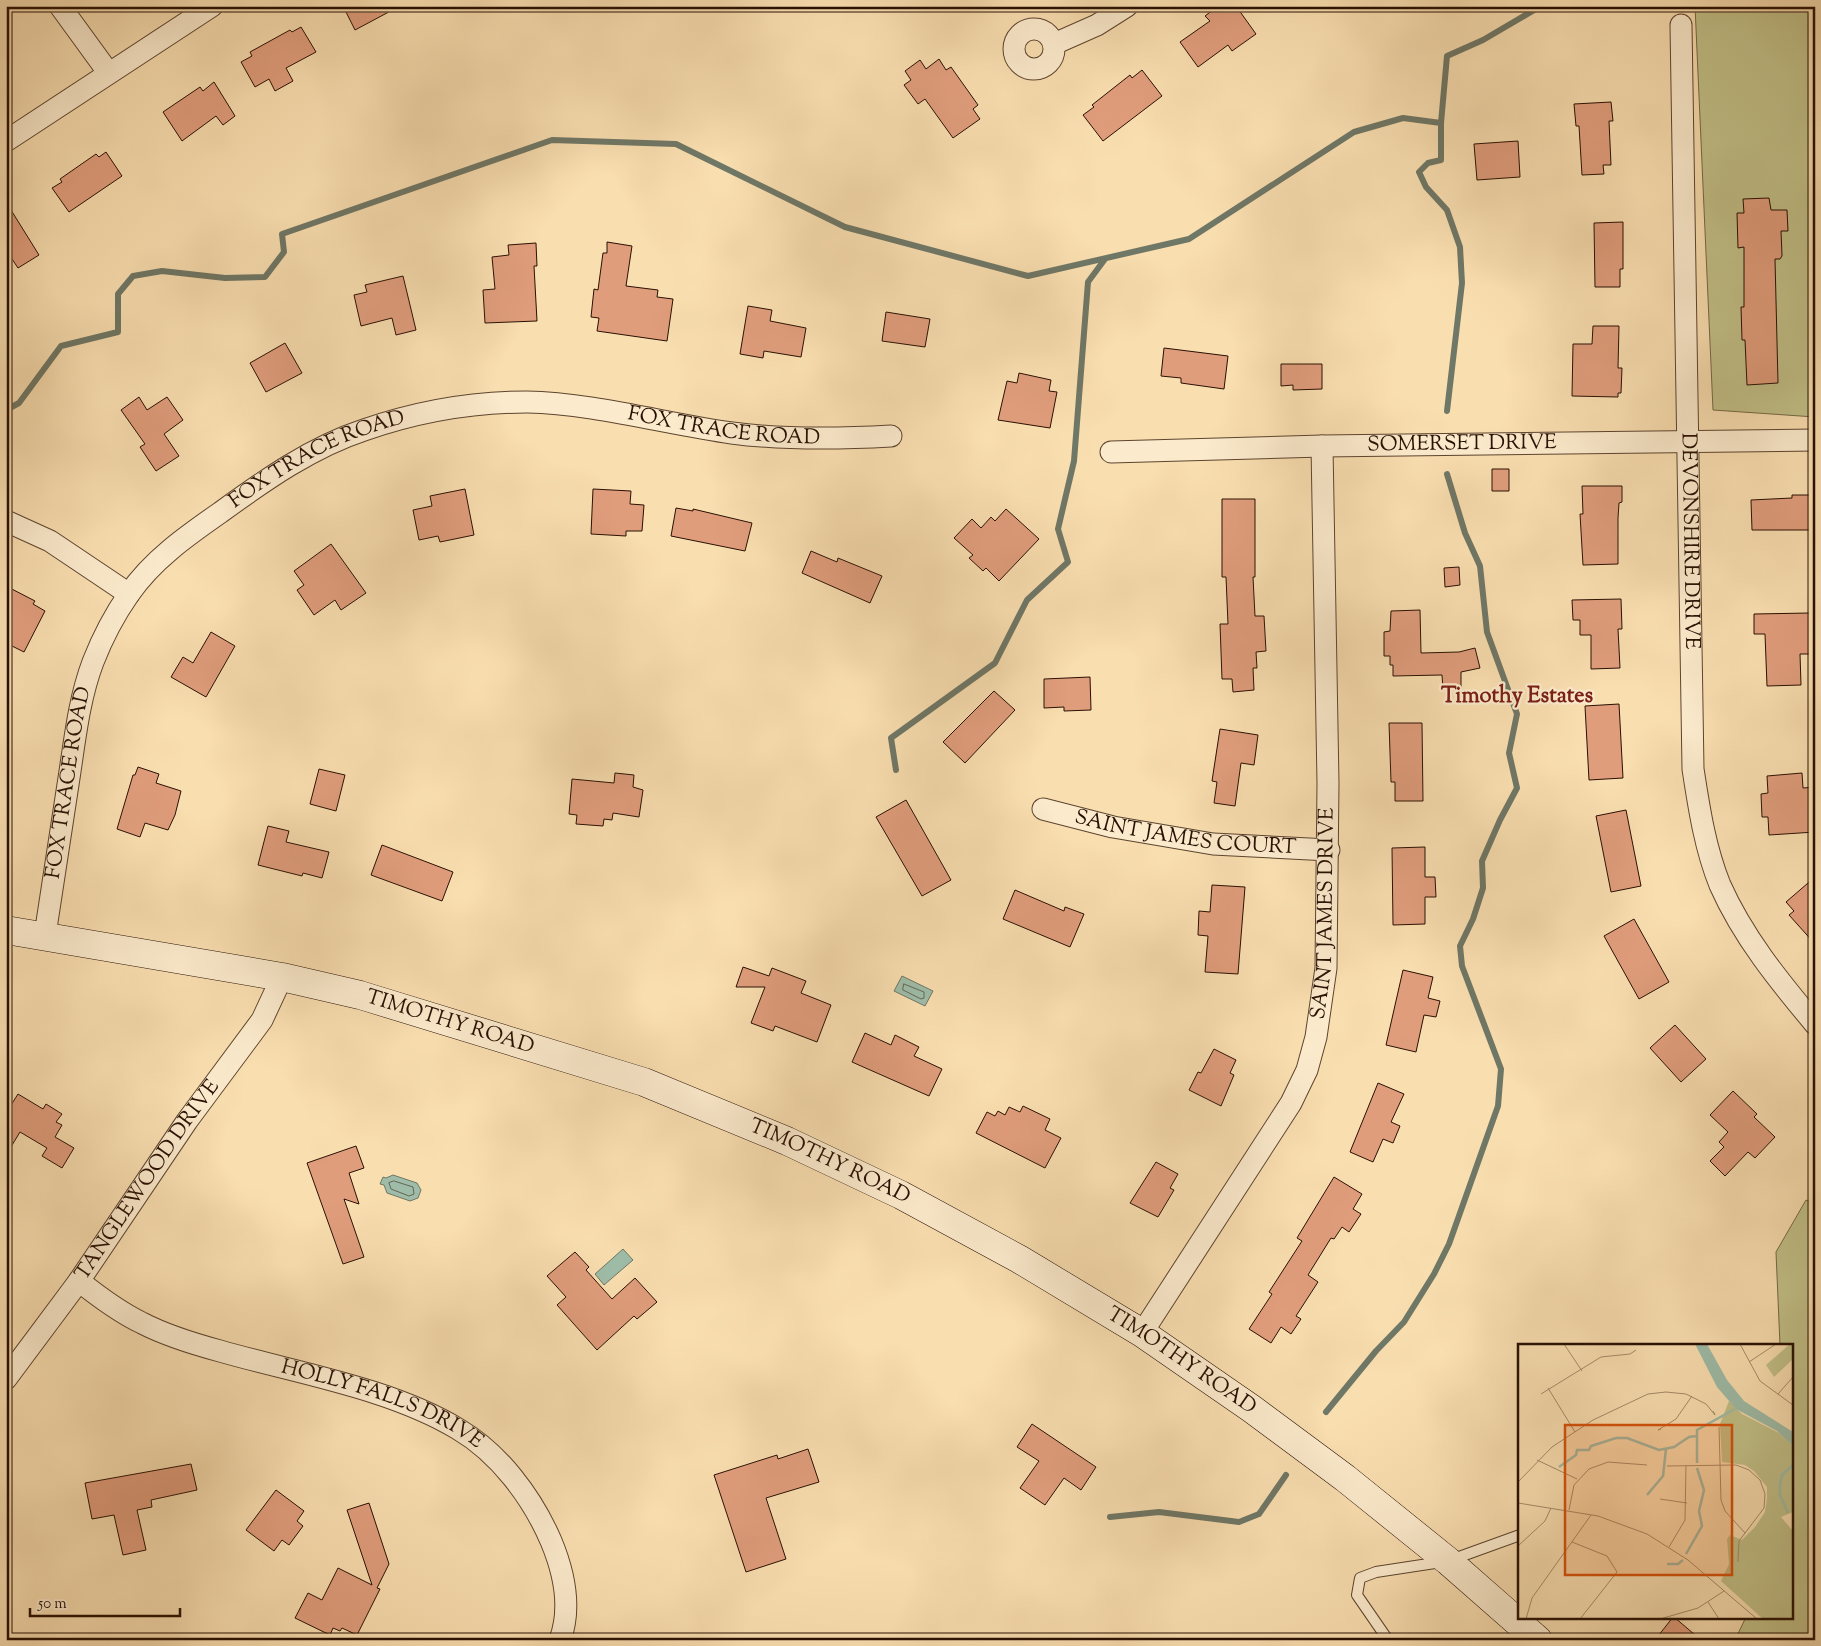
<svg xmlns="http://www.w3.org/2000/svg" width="1821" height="1646" viewBox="0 0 1821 1646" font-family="'Sorts Mill Goudy',serif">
<rect width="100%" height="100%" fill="#f9deb0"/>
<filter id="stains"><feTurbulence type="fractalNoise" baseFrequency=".004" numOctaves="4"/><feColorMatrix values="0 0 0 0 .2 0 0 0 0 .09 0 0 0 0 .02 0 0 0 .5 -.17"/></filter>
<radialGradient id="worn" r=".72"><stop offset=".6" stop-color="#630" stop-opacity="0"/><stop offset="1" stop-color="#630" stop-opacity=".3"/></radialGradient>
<path fill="#c2c088" stroke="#766846" d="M 1695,6 L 1815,6 L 1815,417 L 1713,410 Z
M 1806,1200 L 1815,1204 L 1815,1640 L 1735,1640 L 1746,1617 L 1792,1617 L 1792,1345 L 1780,1345 L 1776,1252 Z"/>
<path fill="#9ebca8" stroke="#6f7766" d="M 902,976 L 933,991 L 925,1006 L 894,991 Z
M 393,1175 L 417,1183 L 421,1190 L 418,1198 L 410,1201 L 387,1193 L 384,1185 L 380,1184 L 383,1177 L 386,1178 Z
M 623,1249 L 633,1260 L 604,1285 L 595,1274 Z"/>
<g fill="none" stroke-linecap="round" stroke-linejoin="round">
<path stroke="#646656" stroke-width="1" d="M 904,984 L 924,992 L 924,998 L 921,999 L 903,990 Z
M 394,1181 L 413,1187 L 414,1194 L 409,1196 L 391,1189 L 389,1183 Z"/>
<path stroke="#6f7766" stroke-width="6" d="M 1441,123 L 1441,160 L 1428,163 L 1419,172 L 1426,187 L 1447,210 L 1460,247 L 1462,283 L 1447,411
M 6,410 L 19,403 L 61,346 L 118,332 L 118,294 L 133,276 L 162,271 L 225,278 L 265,277 L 284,252 L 282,234 L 552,140 L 676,144 L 845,227 L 1028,276 L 1189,239 L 1354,132 L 1403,118 L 1441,123 L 1447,56 L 1483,40 L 1541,6
M 896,770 L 891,738 L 995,663 L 1027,600 L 1068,562 L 1058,529 L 1074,461 L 1088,282 L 1105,259
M 1326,1412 L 1376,1351 L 1404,1322 L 1434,1274 L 1449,1244 L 1498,1106 L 1501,1069 L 1462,966 L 1460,946 L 1473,919 L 1483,888 L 1482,861 L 1500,820 L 1517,788 L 1509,753 L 1517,714 L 1487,632 L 1480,566 L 1465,533 L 1447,474
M 1110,1517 L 1159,1512 L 1239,1522 L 1259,1514 L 1286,1475"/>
</g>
<path fill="#e09d7c" stroke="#291003" d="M 343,6 L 400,6 L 355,30 Z
M 1218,6 L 1236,6 L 1256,34 L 1232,51 L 1228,45 L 1198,67 L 1180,42 L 1210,21 L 1205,16 Z
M 301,27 L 316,52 L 286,68 L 293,81 L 275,91 L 269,79 L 255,87 L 241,62 L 252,56 L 250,52 L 290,30 L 292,32 Z
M 939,59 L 946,70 L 951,67 L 978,105 L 973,109 L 980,119 L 953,138 L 925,99 L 918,104 L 904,85 L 911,80 L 905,71 L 920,60 L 926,69 Z
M 1142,70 L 1162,96 L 1103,141 L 1083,115 L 1094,107 L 1092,105 L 1130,75 L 1132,78 Z
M 214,82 L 235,116 L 223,125 L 216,116 L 182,141 L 163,112 L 200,87 L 203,91 Z
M 1611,102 L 1613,121 L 1609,121 L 1611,165 L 1603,165 L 1604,174 L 1582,175 L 1579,126 L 1576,126 L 1574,104 Z
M 1518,141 L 1520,177 L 1477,180 L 1474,144 Z
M 106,152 L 122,176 L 69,212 L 52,188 L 62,182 L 60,179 L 96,154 L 99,157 Z
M 1769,198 L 1771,210 L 1787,210 L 1788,231 L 1781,231 L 1782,256 L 1780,259 L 1775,259 L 1778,383 L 1747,385 L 1745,340 L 1742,340 L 1741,307 L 1744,307 L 1744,247 L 1738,248 L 1737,213 L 1744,213 L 1743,199 Z
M 6,202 L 39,255 L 18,268 L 12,259 L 6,262 Z
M 1623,222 L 1623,269 L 1620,269 L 1620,287 L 1595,287 L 1594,223 Z
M 607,242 L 632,246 L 626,286 L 658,290 L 657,297 L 673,299 L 667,341 L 597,331 L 599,318 L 591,317 L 594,289 L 598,290 L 603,253 L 607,253 Z
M 536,243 L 537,266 L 534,266 L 537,321 L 485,323 L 483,290 L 495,289 L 492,257 L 509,255 L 508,245 Z
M 403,276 L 416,330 L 396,335 L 392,318 L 361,326 L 354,295 L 367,292 L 365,285 Z
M 748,306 L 772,310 L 770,321 L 806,328 L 801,357 L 764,351 L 763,358 L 740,354 Z
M 886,312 L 930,319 L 925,347 L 882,341 Z
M 1593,326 L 1619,326 L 1618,368 L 1622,368 L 1621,393 L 1618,393 L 1618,397 L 1572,396 L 1573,344 L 1592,344 Z
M 285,343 L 302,373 L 266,392 L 250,363 Z
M 1164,348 L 1228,356 L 1224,389 L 1181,383 L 1181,378 L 1161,376 Z
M 1281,364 L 1322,364 L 1322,389 L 1293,390 L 1293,385 L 1281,386 Z
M 1019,373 L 1051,380 L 1049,391 L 1057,392 L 1050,428 L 998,420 L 1007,381 L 1017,383 Z
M 139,397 L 147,410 L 167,397 L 183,420 L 164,434 L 179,456 L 156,471 L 140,447 L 145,444 L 121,410 Z
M 1492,469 L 1509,469 L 1509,491 L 1492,491 Z
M 1582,486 L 1622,486 L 1622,502 L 1619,503 L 1618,518 L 1618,564 L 1583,565 L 1580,514 L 1583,514 Z
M 465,489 L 474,535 L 440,542 L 438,536 L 419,540 L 413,510 L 432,506 L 430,496 Z
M 593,489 L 631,491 L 630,504 L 644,505 L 642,531 L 626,531 L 626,536 L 591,534 Z
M 1792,495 L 1813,495 L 1814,530 L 1752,530 L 1751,500 L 1792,498 Z
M 1222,499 L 1255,499 L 1255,577 L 1253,577 L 1255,616 L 1264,616 L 1266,651 L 1256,652 L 1257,668 L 1253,668 L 1254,690 L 1233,692 L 1232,679 L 1222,679 L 1220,624 L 1228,624 L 1226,577 L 1222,577 Z
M 676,508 L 693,511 L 693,509 L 752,523 L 745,551 L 671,536 Z
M 1006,509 L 1039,539 L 999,581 L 986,568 L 983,571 L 969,558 L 973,555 L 954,538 L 972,519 L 981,528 L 991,517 L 995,521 Z
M 331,544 L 366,593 L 341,610 L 335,600 L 314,615 L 297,590 L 304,585 L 294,571 Z
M 811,551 L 837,562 L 838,558 L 882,576 L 870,603 L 802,573 Z
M 1459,567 L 1460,585 L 1445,587 L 1444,568 Z
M 6,586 L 35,601 L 33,604 L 45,611 L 24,652 L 6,643 Z
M 1621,599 L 1622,629 L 1618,629 L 1620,668 L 1591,669 L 1591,635 L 1580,635 L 1580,620 L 1573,620 L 1572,600 Z
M 1420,610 L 1421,653 L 1459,652 L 1475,648 L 1480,668 L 1461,672 L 1461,689 L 1443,689 L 1442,675 L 1393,676 L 1393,665 L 1390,665 L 1390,656 L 1384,656 L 1384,632 L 1390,631 L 1391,611 Z
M 1810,613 L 1811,654 L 1800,654 L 1801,685 L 1767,686 L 1765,634 L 1754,634 L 1754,614 Z
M 211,632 L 235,646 L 206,697 L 171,677 L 183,657 L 193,663 Z
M 1090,677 L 1091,710 L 1064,711 L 1064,707 L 1044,708 L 1044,679 Z
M 994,691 L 1015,710 L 965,763 L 943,742 Z
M 1619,704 L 1623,778 L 1589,780 L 1585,706 Z
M 1389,723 L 1422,723 L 1423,801 L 1395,801 L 1395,782 L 1391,782 Z
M 1220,729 L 1258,735 L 1254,765 L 1241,763 L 1235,806 L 1214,803 L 1217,782 L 1212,781 Z
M 138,767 L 159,774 L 156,783 L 181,791 L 175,815 L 168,830 L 145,823 L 140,837 L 117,829 L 133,775 L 135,775 Z
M 319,769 L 345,775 L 336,811 L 310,804 Z
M 615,773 L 634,775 L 633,787 L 643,790 L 639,817 L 613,813 L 612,820 L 604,819 L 603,826 L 576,824 L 577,815 L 569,814 L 572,779 L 614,783 Z
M 1802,773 L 1803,788 L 1815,787 L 1815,832 L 1769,835 L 1768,817 L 1762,817 L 1761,794 L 1768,793 L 1767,776 Z
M 906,800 L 951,880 L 922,896 L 876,817 Z
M 1626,810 L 1641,886 L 1611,892 L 1596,816 Z
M 268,826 L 289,831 L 286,842 L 329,852 L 322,878 L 303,873 L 302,876 L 258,865 Z
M 382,845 L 453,872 L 442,901 L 371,875 Z
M 1425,847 L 1425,877 L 1435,877 L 1436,897 L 1425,897 L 1425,924 L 1393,925 L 1392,848 Z
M 1815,877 L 1815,944 L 1789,915 L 1794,911 L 1786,902 Z
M 1212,885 L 1245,887 L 1238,974 L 1205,972 L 1208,936 L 1198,935 L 1199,911 L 1210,912 Z
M 1015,890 L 1064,911 L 1065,907 L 1084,914 L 1070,947 L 1003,919 Z
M 1634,919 L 1669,982 L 1639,999 L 1604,936 Z
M 743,967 L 769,976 L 772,968 L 806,981 L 801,993 L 831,1005 L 817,1042 L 775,1026 L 773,1031 L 751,1023 L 765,987 L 736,987 Z
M 1403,970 L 1433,977 L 1428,998 L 1440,1001 L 1436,1017 L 1424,1015 L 1416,1052 L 1386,1045 Z
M 1675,1025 L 1706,1059 L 1681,1082 L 1650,1048 Z
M 865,1033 L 891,1045 L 895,1035 L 919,1047 L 914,1056 L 942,1069 L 929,1096 L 852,1062 Z
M 1214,1049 L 1236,1060 L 1230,1073 L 1234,1075 L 1221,1106 L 1189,1090 L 1198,1072 L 1201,1073 Z
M 1378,1083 L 1404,1094 L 1391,1122 L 1400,1126 L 1393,1143 L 1383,1139 L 1373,1162 L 1350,1152 Z
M 1733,1091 L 1757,1114 L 1754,1117 L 1775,1137 L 1755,1158 L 1748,1152 L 1725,1176 L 1710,1161 L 1724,1147 L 1719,1142 L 1728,1132 L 1710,1115 Z
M 18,1094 L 43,1109 L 46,1104 L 62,1114 L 56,1122 L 62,1125 L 55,1137 L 74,1148 L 62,1168 L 42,1156 L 47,1148 L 20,1132 L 6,1155 L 6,1113 Z
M 1023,1106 L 1050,1119 L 1045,1130 L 1061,1138 L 1045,1168 L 976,1133 L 987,1112 L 995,1116 L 998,1111 L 1005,1115 L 1009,1107 L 1020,1112 Z
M 356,1146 L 364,1168 L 349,1173 L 359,1204 L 344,1199 L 364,1257 L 343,1264 L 307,1163 Z
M 1156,1162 L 1178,1174 L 1170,1188 L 1174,1190 L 1158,1217 L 1130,1203 Z
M 1334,1177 L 1362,1194 L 1353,1209 L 1361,1214 L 1349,1232 L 1342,1227 L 1334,1239 L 1331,1238 L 1308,1275 L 1318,1282 L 1296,1316 L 1301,1319 L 1291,1334 L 1281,1327 L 1271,1343 L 1249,1329 L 1272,1294 L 1269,1292 L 1302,1241 L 1297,1238 Z
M 575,1252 L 589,1267 L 586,1270 L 612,1299 L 635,1278 L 657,1302 L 637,1319 L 634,1316 L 597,1350 L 557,1305 L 566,1297 L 547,1276 Z
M 1032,1424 L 1096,1467 L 1081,1490 L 1064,1478 L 1045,1505 L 1020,1488 L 1039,1461 L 1017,1447 Z
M 808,1449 L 819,1482 L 766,1498 L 786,1559 L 746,1572 L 714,1475 L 777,1455 L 778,1459 Z
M 191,1464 L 197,1490 L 151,1500 L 152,1507 L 137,1510 L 146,1550 L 123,1555 L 114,1515 L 92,1519 L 85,1483 Z
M 276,1490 L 304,1511 L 297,1521 L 303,1526 L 289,1545 L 282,1540 L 274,1551 L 246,1530 Z
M 369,1503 L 389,1564 L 377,1588 L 380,1589 L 357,1635 L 342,1628 L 340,1631 L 333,1628 L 330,1635 L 295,1618 L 308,1593 L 322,1600 L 338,1568 L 372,1585 L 347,1510 Z
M 1673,1617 L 1674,1617 L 1701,1640 L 1655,1640 Z"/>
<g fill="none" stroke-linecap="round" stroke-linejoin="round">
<g stroke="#5d442e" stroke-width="12">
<path id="lane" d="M 1388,1640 L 1357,1595 L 1360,1578 L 1376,1572 L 1448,1561 L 1520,1535"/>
</g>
<g stroke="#5d442e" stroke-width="23">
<g id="street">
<path d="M 60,6 L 108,72"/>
<path id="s1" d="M 1681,25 L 1693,769 C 1699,808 1705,848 1720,885 C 1743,937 1779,981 1815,1024"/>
<circle cx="1034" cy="49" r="20"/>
<path d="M 1054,44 L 1097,25 L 1127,6"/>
<path d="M 6,141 L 212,6"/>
<path id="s2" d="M 1111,452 L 1322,446 L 1815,440"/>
<path d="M 6,521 L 50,541 L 129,594"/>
<path id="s3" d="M 1043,809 L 1113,827 L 1213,844 L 1329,850"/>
<path id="s4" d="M 45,935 C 53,883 61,830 69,778 C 75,739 79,699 93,662 C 102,639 115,614 129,594 C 152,560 188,535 221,512 C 265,480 312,447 364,430 C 416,412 473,402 527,402 C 592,403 667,424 732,433 C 785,440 838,439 891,436"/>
<path id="s5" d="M 79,1281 C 99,1297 119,1312 142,1323 C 167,1336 194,1344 220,1351 C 296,1373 390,1388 458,1429 C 499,1453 532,1497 551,1541 C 564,1572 572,1607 560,1640"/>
<path id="s6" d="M 1142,1333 L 1291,1103 L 1307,1070 L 1316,1037 L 1326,968 L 1328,783 L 1322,446"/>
<path id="s7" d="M 6,1379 L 79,1281 L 187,1121 L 262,1020 L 282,977"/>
</g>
</g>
<g stroke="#291003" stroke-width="29">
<g id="secondary">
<path id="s8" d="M 6,930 L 282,977 L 360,995 L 644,1082 L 787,1141 L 901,1195 L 1019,1259 L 1142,1333 L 1252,1409 L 1345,1478 L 1448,1561 L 1538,1640"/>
</g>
</g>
<use href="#lane" stroke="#fbeacc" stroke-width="10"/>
<use href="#street" stroke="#fbeacc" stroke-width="21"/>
<use href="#secondary" stroke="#fbeacc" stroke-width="28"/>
</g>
<g text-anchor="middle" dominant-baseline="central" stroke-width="4.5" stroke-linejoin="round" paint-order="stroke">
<g font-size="21" fill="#291003" stroke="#fbeacc">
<text stroke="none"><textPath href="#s4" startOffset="1009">FOX TRACE ROAD</textPath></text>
<text stroke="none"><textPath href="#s2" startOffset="351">SOMERSET DRIVE</textPath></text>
<text stroke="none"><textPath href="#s4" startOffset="589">FOX TRACE ROAD</textPath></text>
<text stroke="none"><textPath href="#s1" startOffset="516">DEVONSHIRE DRIVE</textPath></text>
<text stroke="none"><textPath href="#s4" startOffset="154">FOX TRACE ROAD</textPath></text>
<text stroke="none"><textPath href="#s3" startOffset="145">SAINT JAMES COURT</textPath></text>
<text stroke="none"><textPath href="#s6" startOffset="469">SAINT JAMES DRIVE</textPath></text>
<text stroke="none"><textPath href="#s8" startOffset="454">TIMOTHY ROAD</textPath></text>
<text stroke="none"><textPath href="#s8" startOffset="859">TIMOTHY ROAD</textPath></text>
<text stroke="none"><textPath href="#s7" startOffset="244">TANGLEWOOD DRIVE</textPath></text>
<text stroke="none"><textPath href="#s8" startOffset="1264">TIMOTHY ROAD</textPath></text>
<text stroke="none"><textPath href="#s5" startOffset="330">HOLLY FALLS DRIVE</textPath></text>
</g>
<g font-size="22" font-weight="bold" fill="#7a1f14" stroke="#fbeacc">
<text x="1517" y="697">Timothy Estates</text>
</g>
</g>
<g transform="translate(1518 1344)">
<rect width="275" height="275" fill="#f9deb0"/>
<path d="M 272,0 L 275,0 L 275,15 L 256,33 L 248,21 ZM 211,57 L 224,70 L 261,89 L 275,102 L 275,168 L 263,173 L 275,187 L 275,275 L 245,275 L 203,237 L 211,220 L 209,195 L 212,191 L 224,196 L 237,183 L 247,168 L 249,154 L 249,143 L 236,127 L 227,121 L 204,118 L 202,80 Z" fill="#c2c088"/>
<path d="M 177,0 L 189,0 L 209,36 L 226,57 L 275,88 L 275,102 L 259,87 L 218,65 L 199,43 Z" fill="#9ebca8"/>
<path fill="none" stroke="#9ebca8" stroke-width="2.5" d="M 179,92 L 179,119M 41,123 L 58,111 L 59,106 L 71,106 L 73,102 L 98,94 L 109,94 L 141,106 L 156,103 L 171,93 L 179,92 L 179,86 L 217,65M 129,151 L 145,132 L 148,105M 270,169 L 262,151 L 262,140 L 264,131 L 275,121M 168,210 L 184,182 L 181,167 L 186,146 L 179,124M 149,220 L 160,220 L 165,216"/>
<path fill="none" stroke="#a68c6b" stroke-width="1" d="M 46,0 L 64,27M 222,0 L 242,37 L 275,61M 231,18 L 258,0M 30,44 L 57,88M 23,50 L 83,13 L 112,10 L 118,6M 260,50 L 275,33M 201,83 L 203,156 L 207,167 L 227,189M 143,85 L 140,86 L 158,75 L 174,52M 19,116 L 59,135M 149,122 L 218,121 L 231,126 L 242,136 L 247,150 L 246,164 L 221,197 L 220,218M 0,138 L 34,103 L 75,76 L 130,50 L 148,48 L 168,50 L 188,60 L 197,71 L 195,67M 142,155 L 169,159M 0,159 L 80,172 L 129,190 L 170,216 L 239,275M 51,166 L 56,141 L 71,125 L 90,118 L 129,121M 54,198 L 89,212 L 99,228 L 62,275M 0,202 L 27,177 L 33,164M 151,203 L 167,176 L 168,122M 190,258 L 201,275M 8,275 L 14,254 L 73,171M 142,275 L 180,264 L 206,247"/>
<path fill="#d5520b" fill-opacity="0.15" stroke="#d5520b" stroke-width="2.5" d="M 47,81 L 214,81 L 214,231 L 47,231 Z"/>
<rect width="275" height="275" fill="none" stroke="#291003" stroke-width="2.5"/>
</g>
<rect width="1821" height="1646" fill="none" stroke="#f9deb0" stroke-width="25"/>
<rect x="8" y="8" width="1806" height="1631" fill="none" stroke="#291003" stroke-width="2.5"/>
<rect x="12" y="12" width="1796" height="1621" fill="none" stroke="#291003"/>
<path d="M30 1608v8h150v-8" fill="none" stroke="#291003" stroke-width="2.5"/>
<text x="38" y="1608" font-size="15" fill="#291003" stroke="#fbeacc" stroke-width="4" paint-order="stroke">50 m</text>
<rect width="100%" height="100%" filter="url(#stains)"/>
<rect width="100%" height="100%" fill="url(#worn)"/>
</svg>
